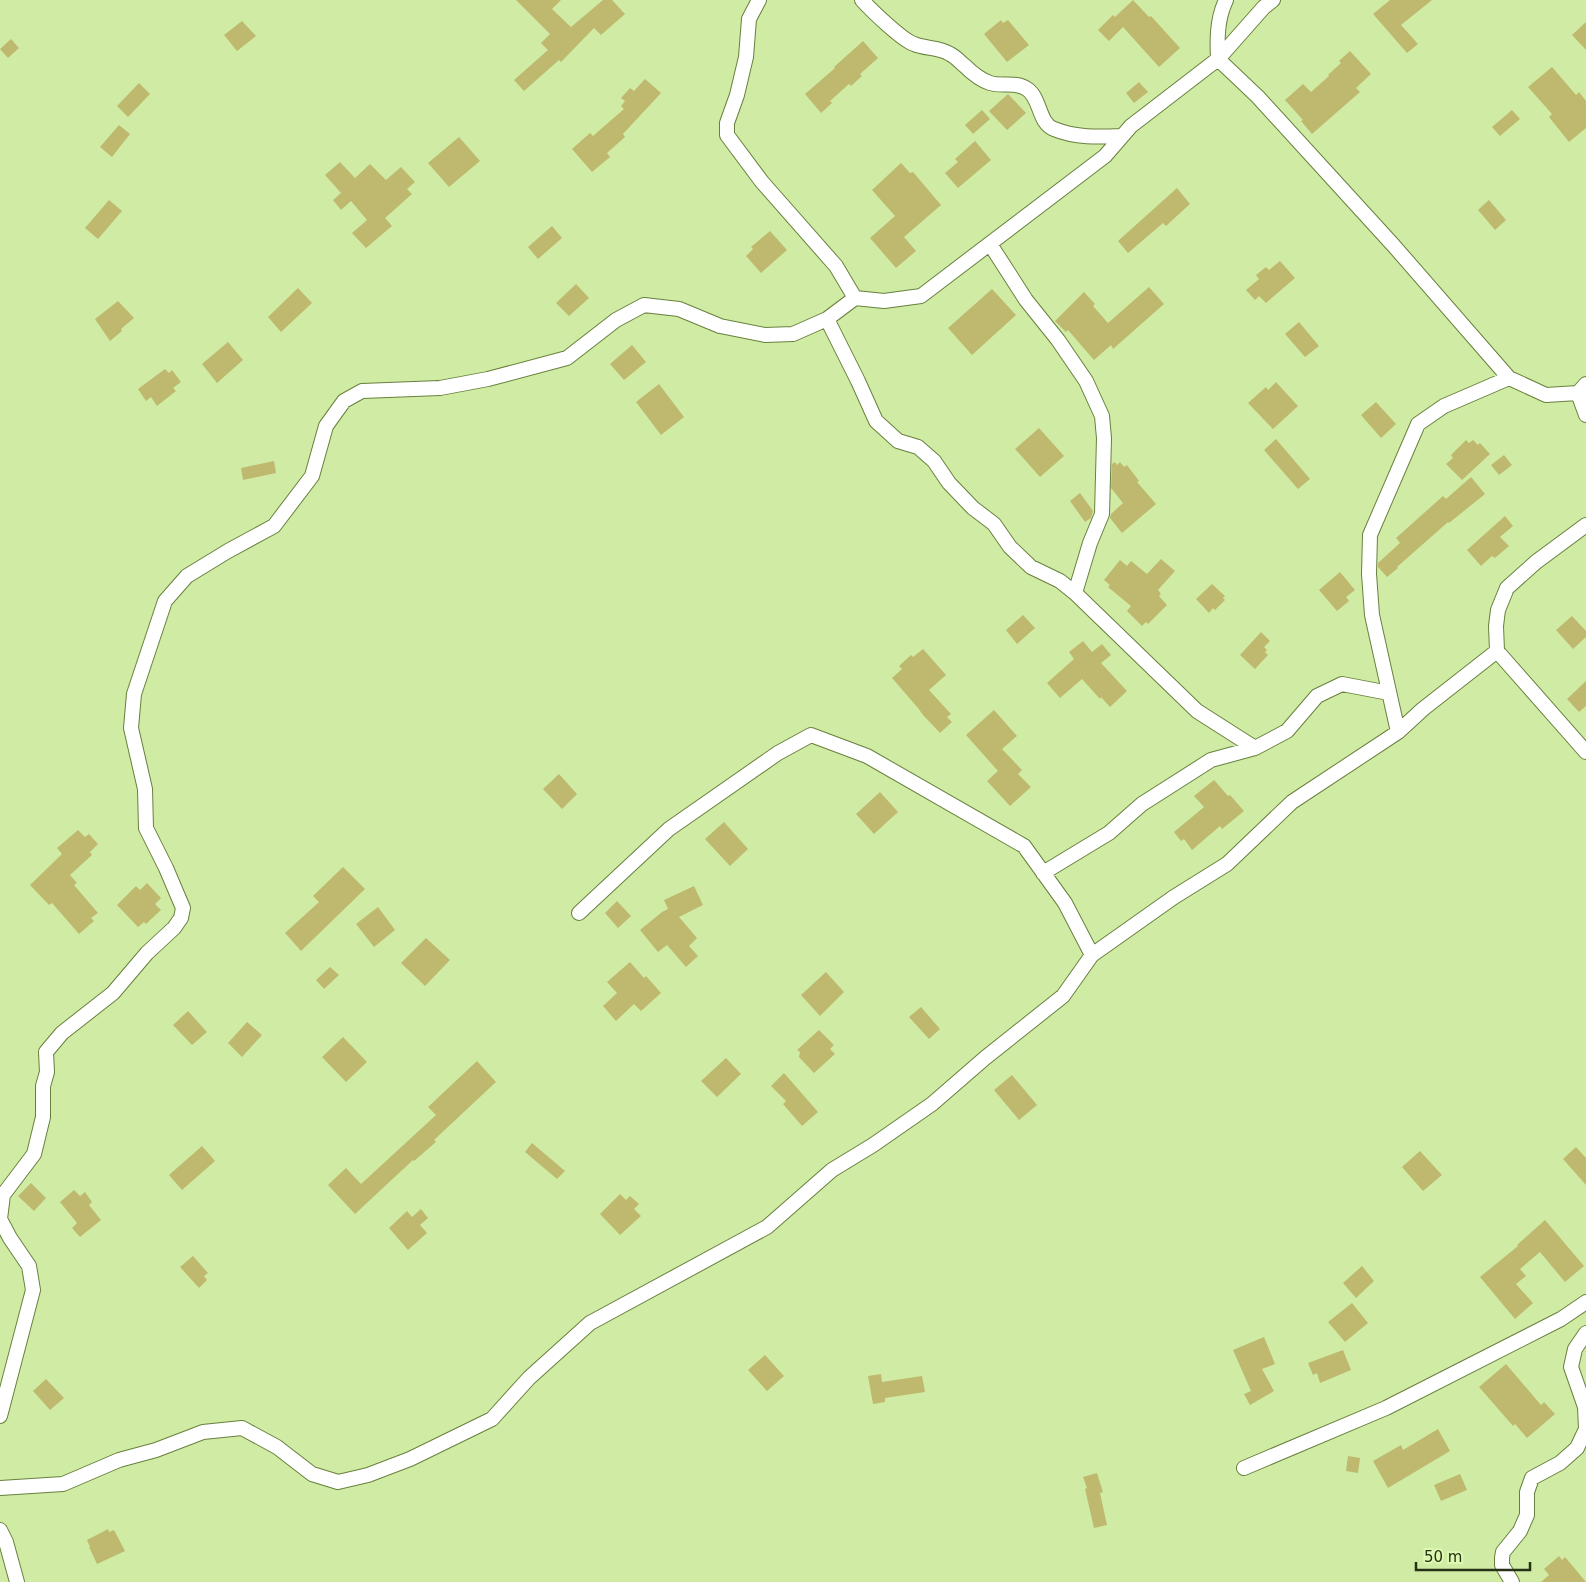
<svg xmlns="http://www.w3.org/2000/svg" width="1586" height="1582" viewBox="0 0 1586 1582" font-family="'DejaVu Sans',sans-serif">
<rect width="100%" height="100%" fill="#d0eca4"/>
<path fill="#beb96e" d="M 516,0 L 561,0 L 552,9 L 571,27 L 603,0 L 612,0 L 625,14 L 601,35 L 594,28 L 561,62 L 559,60 L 524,91 L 514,80 L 548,50 L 541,43 L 550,34 Z
M 1133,0 L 1149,17 L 1151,16 L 1180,48 L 1159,67 L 1123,27 L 1109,41 L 1098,30 L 1113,15 L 1115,17 Z
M 1390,0 L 1432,0 L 1401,25 L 1418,44 L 1407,53 L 1373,14 Z
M 1001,20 L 1003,23 L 1008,20 L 1029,45 L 1007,62 L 984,34 Z
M 242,21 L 256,36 L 237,51 L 224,35 Z
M 1586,22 L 1586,50 L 1572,35 Z
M 11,39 L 19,48 L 8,58 L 0,49 Z
M 863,41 L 878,58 L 860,74 L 862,76 L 851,86 L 849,84 L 830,101 L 832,103 L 821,113 L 805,94 L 835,68 L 834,67 Z
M 1350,51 L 1371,74 L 1356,88 L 1360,92 L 1312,134 L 1301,121 L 1303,120 L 1285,100 L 1303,84 L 1311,92 L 1329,76 L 1328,75 L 1341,63 L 1339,61 Z
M 1552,67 L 1576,95 L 1579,92 L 1586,101 L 1586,128 L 1569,142 L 1549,117 L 1552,114 L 1528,87 Z
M 645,79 L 661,93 L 623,134 L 625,137 L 607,153 L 610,157 L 592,172 L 572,149 L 590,133 L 593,136 L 624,109 L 621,106 L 625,101 L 621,98 L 630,88 L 634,91 Z
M 1139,82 L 1148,92 L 1134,103 L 1126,93 Z
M 139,83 L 150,94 L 128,117 L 117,106 Z
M 1008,94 L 1026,113 L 1007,130 L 989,111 Z
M 982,110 L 990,119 L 973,134 L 965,125 Z
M 1512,110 L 1520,119 L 1500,136 L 1492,127 Z
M 119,125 L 130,134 L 112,157 L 100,147 Z
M 459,137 L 480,161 L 449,187 L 428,163 Z
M 975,141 L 991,160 L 958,188 L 945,173 L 958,162 L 955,159 Z
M 340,162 L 355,178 L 370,164 L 386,180 L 401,167 L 415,182 L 407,189 L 412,194 L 385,218 L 392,226 L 366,248 L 352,233 L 367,220 L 351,201 L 341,210 L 333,200 L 341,193 L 325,175 Z
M 901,163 L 910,173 L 913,172 L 941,205 L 904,237 L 916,251 L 896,268 L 870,238 L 895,216 L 872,190 Z
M 1177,188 L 1190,204 L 1166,226 L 1163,223 L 1128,253 L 1118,241 Z
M 109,200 L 122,211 L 98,239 L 85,228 Z
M 1489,200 L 1506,220 L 1495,230 L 1478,210 Z
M 552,226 L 562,238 L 538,259 L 528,247 Z
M 770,231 L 787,250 L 761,273 L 746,256 L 753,249 L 751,247 Z
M 1280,261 L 1295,278 L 1266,303 L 1259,296 L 1255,300 L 1246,290 L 1259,279 L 1256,275 L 1266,267 L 1269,270 Z
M 576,284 L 589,298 L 569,316 L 556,303 Z
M 1149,287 L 1164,304 L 1113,349 L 1111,345 L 1094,360 L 1068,330 L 1066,332 L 1055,321 L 1084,292 L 1095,304 L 1093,306 L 1108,323 Z
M 298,288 L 312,303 L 281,332 L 268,317 Z
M 992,289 L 1016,315 L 972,355 L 948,328 Z
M 118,301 L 134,318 L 121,329 L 122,331 L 110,341 L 95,319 Z
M 1299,322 L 1319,346 L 1305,357 L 1285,334 Z
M 228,342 L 243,360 L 217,383 L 202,364 Z
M 632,345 L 646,362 L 624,380 L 610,364 Z
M 165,369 L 169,373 L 172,370 L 181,382 L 173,388 L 176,391 L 157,406 L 151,397 L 146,401 L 138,389 Z
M 1276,382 L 1298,406 L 1273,429 L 1248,403 L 1266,387 L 1268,390 Z
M 659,384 L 684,417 L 661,435 L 636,402 Z
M 1376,402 L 1396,424 L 1381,438 L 1361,415 Z
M 1039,428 L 1064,456 L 1040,477 L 1015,449 Z
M 1276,439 L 1310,479 L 1298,489 L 1264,450 Z
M 1466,440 L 1469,443 L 1473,440 L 1478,445 L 1480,443 L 1490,454 L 1462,480 L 1446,464 L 1453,458 L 1451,455 Z
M 1504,455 L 1512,465 L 1499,475 L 1491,465 Z
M 274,461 L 276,473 L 243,480 L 241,468 Z
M 1115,462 L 1117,465 L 1120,462 L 1124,467 L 1127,465 L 1139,481 L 1137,482 L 1156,504 L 1122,533 L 1110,518 L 1111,514 L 1123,503 L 1111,488 L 1112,464 Z
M 1471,477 L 1485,494 L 1449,523 L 1448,522 L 1397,567 L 1398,568 L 1387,577 L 1378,567 L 1378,563 L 1400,543 L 1396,538 L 1443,496 L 1446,499 Z
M 1080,493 L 1093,511 L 1091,518 L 1085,522 L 1070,501 Z
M 1505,516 L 1513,526 L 1500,537 L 1509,546 L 1495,558 L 1492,556 L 1481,566 L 1467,550 Z
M 1161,559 L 1175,571 L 1158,590 L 1161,594 L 1159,596 L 1167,605 L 1148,624 L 1146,622 L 1142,626 L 1127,611 L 1131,606 L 1108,587 L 1110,585 L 1104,580 L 1120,560 L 1127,566 L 1131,561 L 1147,574 Z
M 1340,572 L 1355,590 L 1346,597 L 1349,601 L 1337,611 L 1319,590 Z
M 1212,584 L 1225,596 L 1223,598 L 1225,600 L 1215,610 L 1213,608 L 1209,613 L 1196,599 Z
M 1023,615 L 1035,628 L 1017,644 L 1006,630 Z
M 1572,616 L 1586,631 L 1586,637 L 1573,649 L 1556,630 Z
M 1261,632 L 1270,641 L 1264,647 L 1267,650 L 1265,652 L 1268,655 L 1255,669 L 1240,655 Z
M 1083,641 L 1092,652 L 1102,644 L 1111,655 L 1101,663 L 1127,691 L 1110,707 L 1101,697 L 1100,699 L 1082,679 L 1060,698 L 1047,683 L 1074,659 L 1069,652 Z
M 923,649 L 946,675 L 929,690 L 951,714 L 947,717 L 952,722 L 940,733 L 923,715 L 918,708 L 892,678 L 902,669 L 899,666 L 911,655 L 913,657 Z
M 1586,681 L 1586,706 L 1579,712 L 1567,699 Z
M 994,710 L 1017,736 L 1002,749 L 1022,770 L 1018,774 L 1031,787 L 1010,806 L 987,781 L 998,771 L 966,735 Z
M 559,774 L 577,794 L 562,809 L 543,789 Z
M 1214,780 L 1228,796 L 1230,795 L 1244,811 L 1222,829 L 1220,826 L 1192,850 L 1184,839 L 1181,841 L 1174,832 L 1204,807 L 1194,796 Z
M 880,792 L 898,812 L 874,834 L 856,814 Z
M 724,822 L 748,849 L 730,866 L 705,839 Z
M 78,830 L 85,837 L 89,834 L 98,844 L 90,852 L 92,855 L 70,875 L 77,883 L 74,885 L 98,913 L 91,918 L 94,921 L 79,934 L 52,903 L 49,905 L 30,885 L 62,854 L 57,848 Z
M 343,867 L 365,889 L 301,951 L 285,933 L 319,902 L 313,896 Z
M 147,883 L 161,898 L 155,904 L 161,910 L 146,924 L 144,922 L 138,927 L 117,905 L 136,886 L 140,890 Z
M 694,886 L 703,905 L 679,917 L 697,938 L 689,946 L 698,956 L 686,967 L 667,945 L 658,952 L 640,930 L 662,912 L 668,909 L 664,900 Z
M 617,901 L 631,916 L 618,928 L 605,913 Z
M 378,907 L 395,930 L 374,947 L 356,924 Z
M 426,938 L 450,960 L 425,986 L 401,963 Z
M 630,962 L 644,978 L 646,976 L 661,993 L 641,1011 L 634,1004 L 616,1021 L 603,1006 L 617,993 L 607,982 Z
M 330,967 L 339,975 L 324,989 L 316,980 Z
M 826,972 L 844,992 L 820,1016 L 801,995 Z
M 921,1007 L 940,1029 L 929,1039 L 909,1017 Z
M 188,1011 L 207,1032 L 192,1045 L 173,1025 Z
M 247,1022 L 262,1035 L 242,1057 L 228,1043 Z
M 819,1030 L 834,1045 L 830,1049 L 835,1054 L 814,1073 L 799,1057 L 800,1052 L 797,1050 Z
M 343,1037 L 367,1062 L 346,1082 L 322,1057 Z
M 726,1058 L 741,1074 L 717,1097 L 701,1081 Z
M 477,1061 L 496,1082 L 434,1140 L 436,1142 L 414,1161 L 413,1160 L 355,1214 L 328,1185 L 346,1168 L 361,1184 L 436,1115 L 428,1107 Z
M 784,1073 L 818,1112 L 802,1126 L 783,1104 L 786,1101 L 771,1086 Z
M 1012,1075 L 1037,1105 L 1019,1120 L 994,1090 Z
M 532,1143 L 565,1171 L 557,1179 L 525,1152 Z
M 202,1146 L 215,1161 L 182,1190 L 169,1175 Z
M 1576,1147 L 1586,1158 L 1586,1185 L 1563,1159 Z
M 1420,1151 L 1442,1175 L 1423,1191 L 1402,1167 Z
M 31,1183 L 46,1198 L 34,1211 L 18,1196 Z
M 74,1190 L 80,1196 L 85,1192 L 92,1202 L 89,1205 L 101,1220 L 80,1237 L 72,1228 L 77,1223 L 60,1202 Z
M 620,1194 L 626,1200 L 630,1196 L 639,1204 L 634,1209 L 641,1216 L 620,1235 L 600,1214 Z
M 421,1209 L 428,1218 L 420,1225 L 427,1233 L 408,1250 L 389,1228 L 407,1211 L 412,1217 Z
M 1545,1220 L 1584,1266 L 1565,1282 L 1540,1252 L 1520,1269 L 1526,1276 L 1516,1284 L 1533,1303 L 1515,1319 L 1480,1277 L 1518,1246 L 1517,1245 Z
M 193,1256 L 208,1273 L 204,1276 L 207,1280 L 199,1288 L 180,1267 Z
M 1362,1266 L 1374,1281 L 1356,1298 L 1343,1283 Z
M 1352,1303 L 1368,1323 L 1345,1342 L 1328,1322 Z
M 1264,1337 L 1275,1364 L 1262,1369 L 1274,1391 L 1250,1405 L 1244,1394 L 1251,1391 L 1233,1350 Z
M 1343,1350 L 1351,1370 L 1320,1383 L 1317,1373 L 1313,1375 L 1308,1363 Z
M 765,1355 L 784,1376 L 767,1391 L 748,1370 Z
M 1506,1364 L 1541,1405 L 1544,1402 L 1555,1414 L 1527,1438 L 1515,1424 L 1513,1426 L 1479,1387 Z
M 881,1374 L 882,1382 L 922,1376 L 925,1392 L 885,1398 L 885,1402 L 873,1404 L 868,1376 Z
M 46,1379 L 64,1398 L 50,1410 L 33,1391 Z
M 1438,1429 L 1450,1451 L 1388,1488 L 1373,1461 L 1401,1445 L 1403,1450 Z
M 1348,1456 L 1360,1458 L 1358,1473 L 1346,1471 Z
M 1097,1473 L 1103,1492 L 1100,1493 L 1107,1525 L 1094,1528 L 1085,1489 L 1087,1488 L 1083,1477 Z
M 1460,1474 L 1467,1490 L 1441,1501 L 1434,1485 Z
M 108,1529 L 109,1532 L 114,1530 L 125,1551 L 97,1564 L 89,1547 L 90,1547 L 87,1540 Z
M 1559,1556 L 1562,1560 L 1565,1557 L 1586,1582 L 1541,1582 L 1549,1575 L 1544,1569 Z"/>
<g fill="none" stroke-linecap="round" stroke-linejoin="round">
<g stroke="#68803d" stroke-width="16">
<path id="minor" d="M 759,0 L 749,19 L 746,57 L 737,95 L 727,123 L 727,135 L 762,182 L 836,266 L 855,298
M 862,0 C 871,10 902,40 914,44 C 926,49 939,47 950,54 C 956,57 960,62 965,66 C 972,73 981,80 990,83 C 1002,87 1016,81 1027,89 C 1041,98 1038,123 1054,129 C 1076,138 1098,137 1122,136
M 1226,0 C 1217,19 1217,39 1218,59 L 1258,97 L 1394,246 L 1509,378 L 1546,395 L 1578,393
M 990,244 L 1026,300 L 1058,340 L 1086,381 L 1102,416 L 1104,438 L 1102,514 L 1090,543 L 1075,593
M 827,319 L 858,381 L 876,421 L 898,441 L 918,447 L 934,461 L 949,483 L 973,508 L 994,524 L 1010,547 L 1031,567 L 1060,581 L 1075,593 L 1197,711 L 1255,748
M 1586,384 L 1578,393 L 1586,415
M 1586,525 L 1536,562 L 1507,588 L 1498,610 L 1496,626 L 1497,651 L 1586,752
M 1398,732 L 1372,615 L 1369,574 L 1370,535 L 1418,424 L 1444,406 L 1509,378
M 1043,873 L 1109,833 L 1142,804 L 1211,760 L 1255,748 L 1287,731 L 1317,696 L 1342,684 L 1389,693
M 579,913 L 669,829 L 778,753 L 811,735 L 867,756 L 1024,846 L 1065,903 L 1092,955
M 0,1416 L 33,1290 L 29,1266 L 10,1238 L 0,1219 L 3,1195 L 34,1154 L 43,1117 L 43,1086 L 47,1072 L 46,1052 L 62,1033 L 113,993 L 147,953 L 174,928 L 181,918 L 183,908 L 166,868 L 146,828 L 145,789 L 131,728 L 134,694 L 165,601 L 187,576 L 228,551 L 274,526 L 312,476 L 326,426 L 344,401 L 362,391 L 440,388 L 488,379 L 567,358 L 616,320 L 644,305 L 679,309 L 720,326 L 765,335 L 793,334 L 827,319 L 855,298 L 884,301 L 921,296 L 1105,156 L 1131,126 L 1218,59 L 1264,7 L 1273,0
M 1244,1468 L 1386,1408 L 1561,1319 L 1586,1302
M 0,1488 L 63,1484 L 119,1460 L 156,1450 L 203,1432 L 242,1428 L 277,1447 L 312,1474 L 338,1482 L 368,1475 L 410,1459 L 492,1419 L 529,1378 L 590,1323 L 767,1227 L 832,1170 L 873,1145 L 932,1104 L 985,1058 L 1063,996 L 1092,955 L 1174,897 L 1227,864 L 1292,802 L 1398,732 L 1423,709 L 1497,651
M 0,1530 L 6,1542 L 17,1582
M 1512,1582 L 1502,1565 L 1502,1558 L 1503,1552 L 1520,1531 L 1527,1515 L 1527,1492 L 1532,1478 L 1560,1463 L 1577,1448 L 1586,1429 L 1585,1407 L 1571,1367 L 1575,1349 L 1586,1333"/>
</g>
<use href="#minor" stroke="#fff" stroke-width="14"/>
</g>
<path d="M1416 1562v8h114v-8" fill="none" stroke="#273115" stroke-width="2.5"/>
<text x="1424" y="1562" font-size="15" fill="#273115" stroke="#ddf9b1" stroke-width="4" paint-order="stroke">50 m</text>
</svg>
